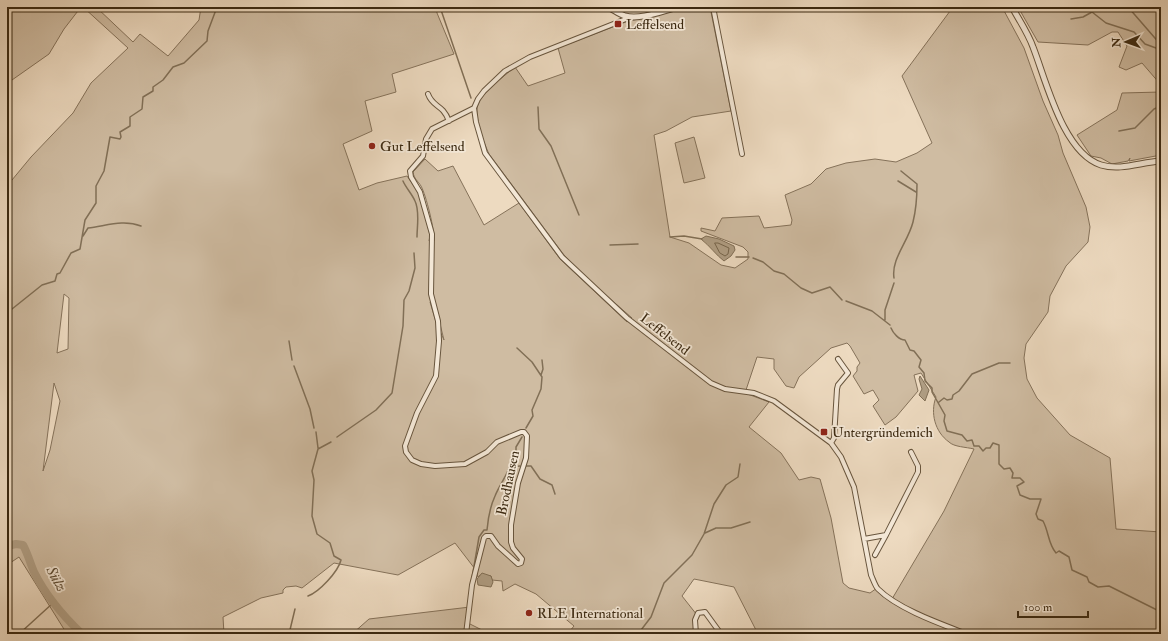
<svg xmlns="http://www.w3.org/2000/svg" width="1168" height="641" viewBox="0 0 1168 641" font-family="'IM FELL Double Pica',serif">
<rect width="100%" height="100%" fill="#eddac0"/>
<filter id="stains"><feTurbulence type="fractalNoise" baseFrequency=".005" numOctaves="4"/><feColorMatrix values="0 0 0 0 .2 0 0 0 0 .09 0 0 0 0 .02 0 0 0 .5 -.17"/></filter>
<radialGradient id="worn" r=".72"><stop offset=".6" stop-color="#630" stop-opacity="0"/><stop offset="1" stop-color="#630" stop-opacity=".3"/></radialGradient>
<path fill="#cfbca2" stroke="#85725a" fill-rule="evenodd" d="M 7,7 L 81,7 L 64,29 L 49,54 L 12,80 L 7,79 Z
M 83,7 L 96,7 L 133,42 L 140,34 L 168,56 L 199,20 L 201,7 L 436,7 L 437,13 L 454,54 L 392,74 L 396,92 L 365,101 L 372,131 L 343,144 L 359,190 L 377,183 L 407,176 L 419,193 L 430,235 L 429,241 L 434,241 C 435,231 426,195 421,186 C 418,181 414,179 413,172 L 425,159 L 438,171 L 453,166 L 484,225 L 519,203 L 560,259 L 627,322 L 632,318 L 592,283 L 564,255 L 489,154 C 484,143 472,114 479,102 C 487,88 503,77 515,67 L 528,86 L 565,73 L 558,48 L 628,21 L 655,16 L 688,7 L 710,7 L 731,111 L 692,117 L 666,131 L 654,135 L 670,237 L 689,243 L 721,265 L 735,268 L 748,259 L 748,252 L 743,247 L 701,231 L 701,228 L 715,231 L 722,218 L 759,216 L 764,228 L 791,225 L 792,220 L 785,195 L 811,184 L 826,169 L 846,163 L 875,159 L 896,162 L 917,153 L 932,143 L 902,76 L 953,7 L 1002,7 L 1024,48 L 1043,101 L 1058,135 L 1063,153 L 1086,207 L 1090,227 L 1088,242 L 1066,266 L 1050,296 L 1048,312 L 1026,344 L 1024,358 L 1027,379 L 1037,398 L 1070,435 L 1110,458 L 1116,529 L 1161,532 L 1161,634 L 758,634 L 734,587 L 694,579 L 682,596 L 697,615 L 696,634 L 572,634 L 569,632 L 574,626 L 536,594 L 515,584 L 503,591 L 502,581 L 492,580 L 491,576 L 480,575 L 478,577 L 475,569 L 455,543 L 398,575 L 334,563 L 302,588 L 296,586 L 286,587 L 283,590 L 283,593 L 261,598 L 223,617 L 224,634 L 67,634 L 19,557 L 7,565 L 7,186 L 31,157 L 73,113 L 91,83 L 128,48 ZM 64,294 L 69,298 L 68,349 L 57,353 ZM 434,300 L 444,340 L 436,322 L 430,302 ZM 847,343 L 850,346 L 860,363 L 857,367 L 857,371 L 853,376 L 864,394 L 873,390 L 879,400 L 873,406 L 885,425 L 896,417 L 918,391 L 914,375 L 921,373 L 936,397 C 930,413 935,432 949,442 C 954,447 966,447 974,449 L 944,511 L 892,599 L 877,588 L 870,593 L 849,588 L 843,583 L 831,518 L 820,479 L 811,477 L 799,480 L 781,453 L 749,427 L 769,402 L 745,393 L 757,357 L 774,359 L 774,369 L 786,386 L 794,388 L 799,377 L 831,348 ZM 54,383 L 60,401 L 50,450 L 43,471 Z
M 1018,7 L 1161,7 L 1161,85 L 1142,63 L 1126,70 L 1119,67 L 1127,46 L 1118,32 L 1112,32 L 1088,45 L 1038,42 Z
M 1161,92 L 1161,155 L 1129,161 L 1130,158 L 1128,161 L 1112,164 L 1101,158 L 1091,156 L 1077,135 L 1117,110 L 1122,93 Z
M 694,137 L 705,178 L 684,183 L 675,143 Z
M 470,607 L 468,623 L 490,634 L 352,634 L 369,619 Z"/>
<path fill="#b09e84" stroke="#816f56" d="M 706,236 L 719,239 L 734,246 L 735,250 L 731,256 L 724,261 C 716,255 710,246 701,239 Z
M 920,376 L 929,390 L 925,401 L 919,395 L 922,389 L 919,379 Z
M 482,573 L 491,576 L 493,582 L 491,587 L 478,585 L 477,579 Z"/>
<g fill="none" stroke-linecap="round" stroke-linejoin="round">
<path stroke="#76644a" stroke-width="1" d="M 715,243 L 718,243 L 729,248 L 728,254 L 725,256 L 720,253 Z"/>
<path stroke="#816f56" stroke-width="1.5" d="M 440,7 L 471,98
M 1128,7 L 1161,45
M 1071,19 L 1083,17 L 1092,12 L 1106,23 L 1134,32 L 1145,44 L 1156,48 L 1161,56
M 538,107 L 539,129 L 551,146 L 579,215
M 1119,131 L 1135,128 L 1154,109 L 1161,106
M 403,181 C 406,188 412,194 415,201 C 420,211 417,226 417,237
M 898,181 L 916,192
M 83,236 L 88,228 C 106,226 123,219 141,226
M 670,237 L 684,236 L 702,239
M 610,245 L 638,244
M 736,257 L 749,257
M 753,258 L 763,262 L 774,271 L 784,274 L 801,288 L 812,293 L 830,287 L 842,300
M 894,278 C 891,259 908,242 913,222 C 916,210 917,197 917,184 L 901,171
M 846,301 L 872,311 L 890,325
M 7,313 L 42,285 L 55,281 L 57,274 L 60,273 L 71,253 L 80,249 L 85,220 L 96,203 L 96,186 L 104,171 L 110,137 L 120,139 L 121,137 L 120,132 L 130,126 L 130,117 L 142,109 L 143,97 L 153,91 L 153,87 L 163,80 L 173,67 L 184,63 L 207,41 L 208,31 L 217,7
M 885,320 L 885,310 L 894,283
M 891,328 C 893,333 899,340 905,340 L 910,350 L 914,351 L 921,360 L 919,367 L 924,373 L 925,381 L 932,388 L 932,392 L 945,415 L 944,421 L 947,431 L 962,435 L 967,441 L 972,440 L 974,446 L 979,446 L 983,451 L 986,448 L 990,448 L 993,443 L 999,445 L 999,464 L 1004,469 L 1010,468 L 1013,473 L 1012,478 L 1020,478 L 1024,482 L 1017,486 L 1020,495 L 1030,499 L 1041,499 L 1036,514 L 1038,519 L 1043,521 C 1049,532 1048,544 1056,553 L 1059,551 L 1069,557 L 1072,570 L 1087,577 L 1089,582 L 1098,587 L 1109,586 L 1161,612
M 289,341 L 292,360
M 517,348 L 532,362 L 542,377 L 541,389 L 532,410 L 533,416 L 526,428
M 294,366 L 310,409 L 314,428
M 541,375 L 543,369 L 542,360
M 939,402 L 944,398 L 947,400 L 952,399 L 953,395 L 959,391 L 972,374 L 999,363 L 1010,363
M 316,432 L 318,448
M 337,437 L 376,410 L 392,393 L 403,326 L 404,300 L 409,291 L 415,268 L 414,253
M 526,466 L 531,466 L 540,479 L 552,485 L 555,494
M 510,467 L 520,466
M 705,533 L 716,528 L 731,528 L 750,522
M 471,584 L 479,537 L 484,530 L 487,530 C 488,518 490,507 495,496 C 500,483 511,471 512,457 L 516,454 L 516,447 L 522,437
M 308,596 C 319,592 338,572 341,560 L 334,556 L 330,543 L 317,534 L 312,516 L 314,480 L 312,471 L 318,449 L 331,442
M 19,634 L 53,603
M 289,634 L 295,609
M 638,634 L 651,617 L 664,583 L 692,555 L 704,534 L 714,504 L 726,485 L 738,477 L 740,464"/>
<path stroke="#b09e84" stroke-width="8" d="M 7,546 L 16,544 L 23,545 C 28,554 30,563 34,572 C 46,596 62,615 82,634"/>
<g stroke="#68553d" stroke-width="6">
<path id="minor" d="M 713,7 L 742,154
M 631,17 L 530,57 L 505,71 L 484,91 L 478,99 L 474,108 L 476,122 L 485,153 L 562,257 L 627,318 L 711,383 L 725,389 L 754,393 L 774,401 L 831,443 L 841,457 L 854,487 L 871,575 C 873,579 875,586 878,589 C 898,609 941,624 967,634
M 428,94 C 433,108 442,103 449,121
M 831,443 L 834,438 L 837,389 L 838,385 L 848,373 L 838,359
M 864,539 L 886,535 L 918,472 L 918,466 L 911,452
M 875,555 L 886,535
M 466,634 L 472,585 L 484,538 L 486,536 L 491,536 L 498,546 L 518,564 L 521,563 L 522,559 L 513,548 L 511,542 L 511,525 L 518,483 L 526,458 L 527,436 L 524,432 L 521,432 L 497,442 L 487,452 L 465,464 L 435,466 L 421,464 L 412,460 L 406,452 L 405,446 L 417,413 L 436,376 L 439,341 L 438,321 L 431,294 L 432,234 L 420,192 L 411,177 L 410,171 L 423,156 L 426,139 L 432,129 L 474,108
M 696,634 L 695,620 L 698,613 L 705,612 L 721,634"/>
</g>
<g stroke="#68553d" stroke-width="7">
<path id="tertiary" d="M 608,7 C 614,10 619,14 625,16 C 641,20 662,11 678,7
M 1012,7 C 1019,20 1028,33 1033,47 C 1046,80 1063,153 1101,165 C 1121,171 1141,162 1161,161"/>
</g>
<use href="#minor" stroke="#f3e7d6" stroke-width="4"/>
<use href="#tertiary" stroke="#f3e7d6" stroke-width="5"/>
</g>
<g fill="#8f2418" stroke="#f3e7d6" stroke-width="1.5">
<rect x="614" y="20" width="8" height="8" rx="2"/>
<circle cx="372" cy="146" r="4"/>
<rect x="820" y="428" width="8" height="8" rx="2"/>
<circle cx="529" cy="613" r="4"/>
</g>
<g text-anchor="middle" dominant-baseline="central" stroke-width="3.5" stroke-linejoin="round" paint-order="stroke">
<g font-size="14" fill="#3b2911" stroke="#f3e7d6" text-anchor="start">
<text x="626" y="24">Leffelsend</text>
<text x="380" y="146">Gut Leffelsend</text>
<text x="832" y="432">Untergründemich</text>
<text x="537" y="613">RLE International</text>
</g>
<g font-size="14" fill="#3b2911" stroke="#f3e7d6">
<text transform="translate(665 334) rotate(38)">Leffelsend</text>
<text transform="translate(508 483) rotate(-78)">Brodhausen</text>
</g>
<g font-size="15" font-style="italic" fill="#5e4c34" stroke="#f3e7d6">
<text transform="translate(56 579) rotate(61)">Sülz</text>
</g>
</g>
<rect width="1168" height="641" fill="none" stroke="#eddac0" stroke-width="24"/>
<rect x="8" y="8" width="1152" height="625" fill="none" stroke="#3b2911" stroke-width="2"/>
<rect x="12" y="12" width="1144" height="617" fill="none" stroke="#3b2911"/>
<g transform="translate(1126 42) rotate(268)" stroke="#f3e7d6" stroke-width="3" paint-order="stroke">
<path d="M0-3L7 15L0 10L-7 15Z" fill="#3b2911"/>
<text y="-6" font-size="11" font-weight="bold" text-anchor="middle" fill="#3b2911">N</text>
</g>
<path d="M1018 611v6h70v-6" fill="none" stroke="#3b2911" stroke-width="2"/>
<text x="1024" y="611" font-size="12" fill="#3b2911" stroke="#f3e7d6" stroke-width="3" paint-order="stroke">100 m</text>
<rect width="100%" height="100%" filter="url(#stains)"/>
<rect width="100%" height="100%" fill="url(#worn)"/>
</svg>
